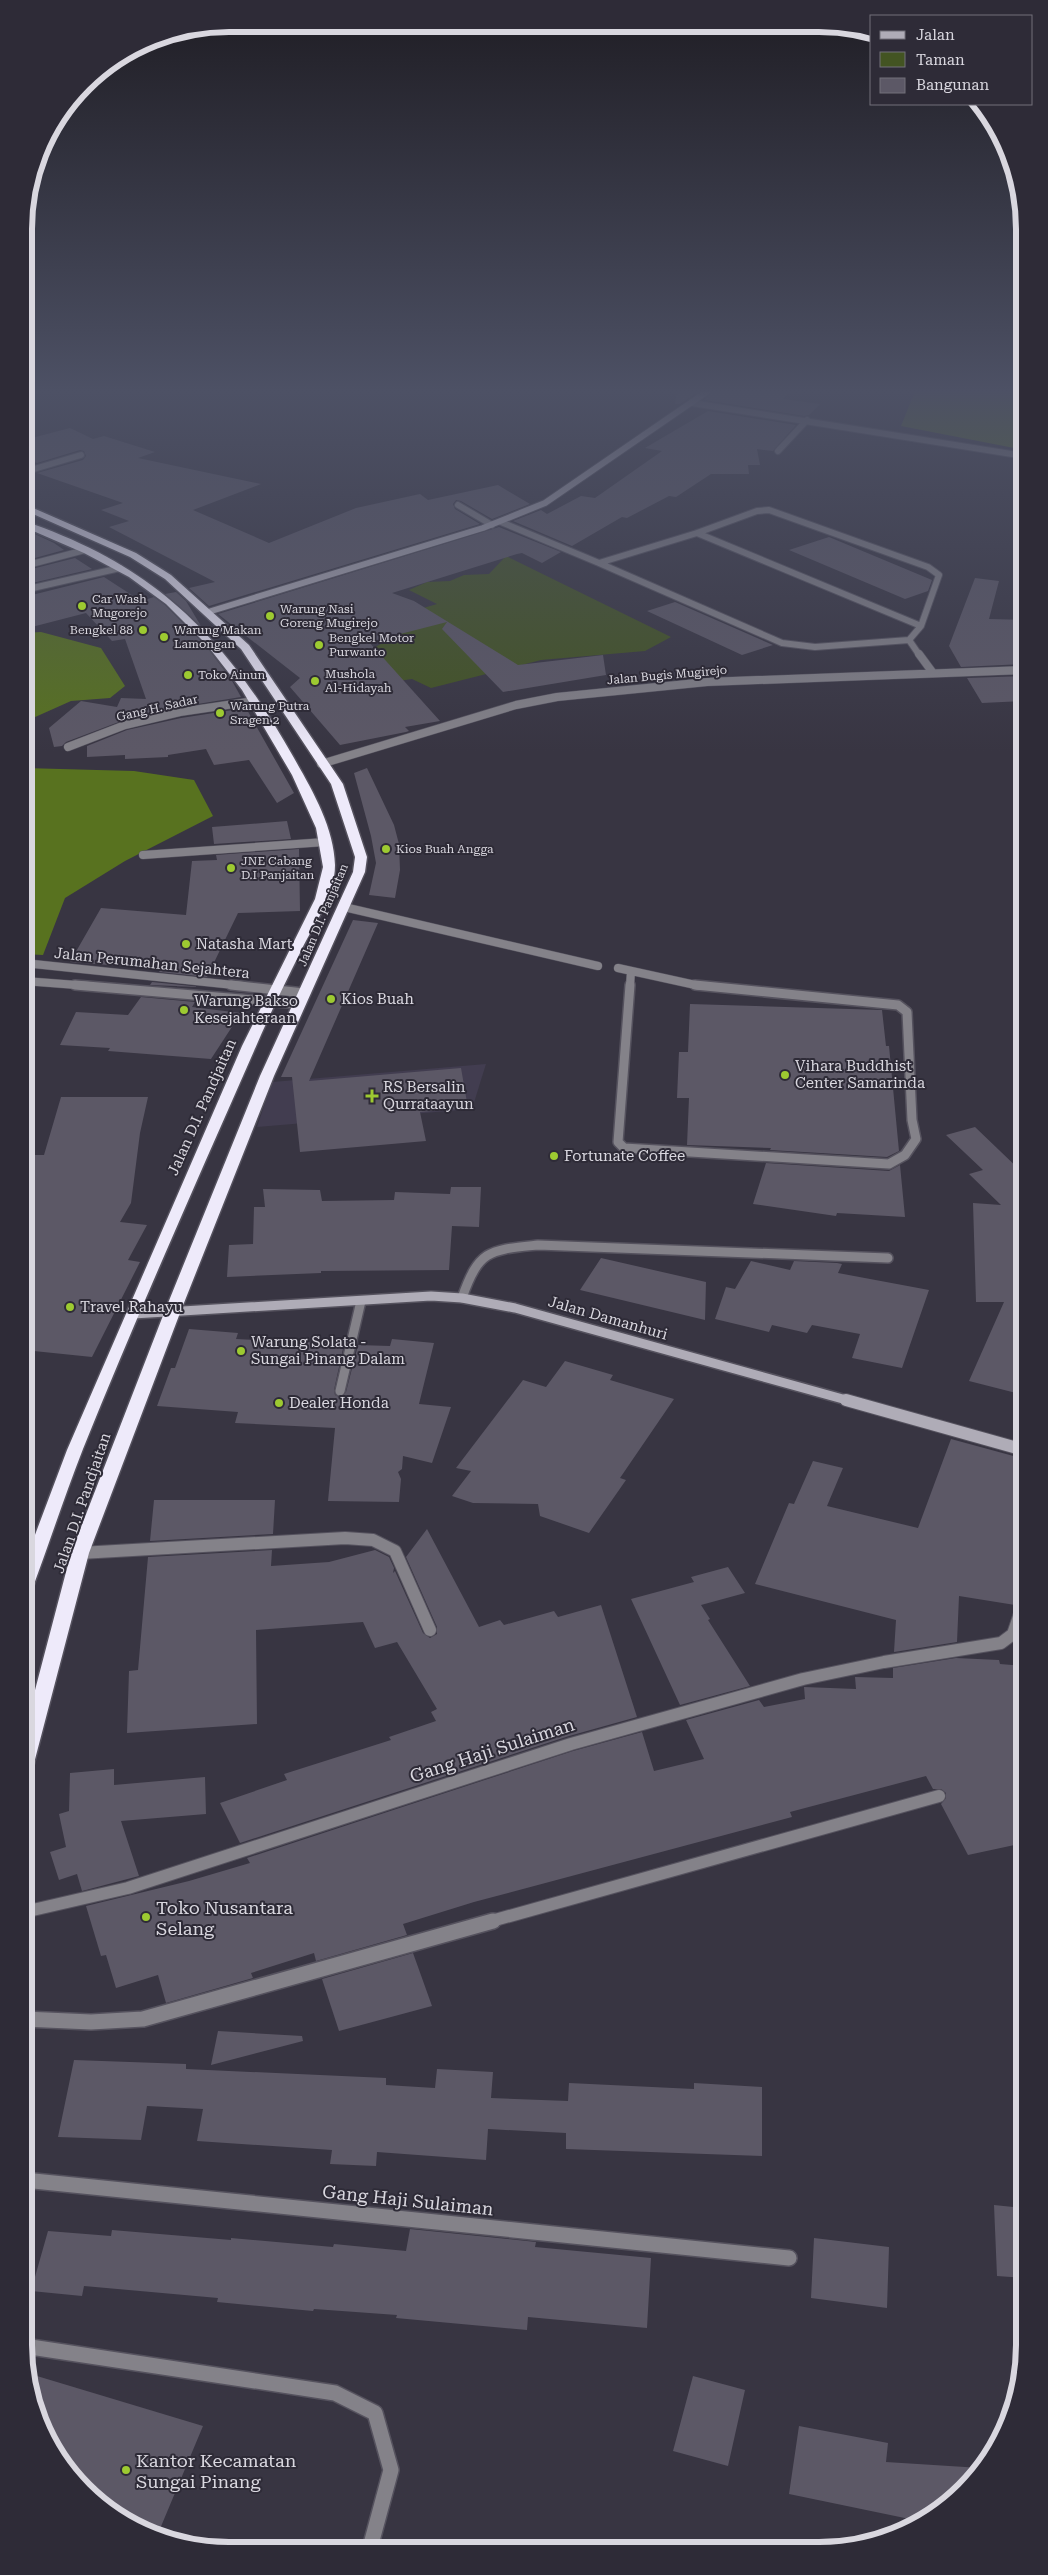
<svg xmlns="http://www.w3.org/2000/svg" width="1048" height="2575" viewBox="0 0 1048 2575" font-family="'Roboto Serif',serif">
<rect width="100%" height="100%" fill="#383542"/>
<path fill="#423d50" d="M 486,1064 L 472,1109 L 257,1127 L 272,1082 Z"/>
<path fill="#435422" d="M 506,556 L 671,637 L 645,651 L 541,660 L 431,688 L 412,679 L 346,689 L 370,650 L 386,641 L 365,625 L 437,604 L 409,590 L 427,582 L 450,581 L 464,575 L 489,574 Z"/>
<path fill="#58721f" d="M 915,391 L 1024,391 L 1024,450 L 901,426 Z
M 41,632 L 101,648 L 125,686 L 110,698 L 71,701 L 24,722 L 24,633 Z
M 24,768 L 134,771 L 194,780 L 213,816 L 125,861 L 65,898 L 43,955 L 24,954 Z"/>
<path fill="#5c5866" d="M 677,391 L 699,391 L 680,404 L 675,404 Z
M 713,391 L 790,391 L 783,399 L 820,404 L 809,415 L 804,416 L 704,400 Z
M 708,411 L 796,425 L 773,451 L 757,449 L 760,465 L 748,465 L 749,474 L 711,474 L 676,497 L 669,496 L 627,518 L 622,517 L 572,546 L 513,521 L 541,510 L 547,514 L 581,496 L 595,498 L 662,451 L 645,448 Z
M 70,428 L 93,439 L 104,436 L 155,452 L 138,458 L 261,484 L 193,510 L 269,543 L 356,508 L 420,494 L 428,500 L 498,485 L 530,504 L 492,519 L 461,501 L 456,500 L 453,504 L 455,509 L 480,524 L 209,606 L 189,588 L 215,582 L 109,527 L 129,521 L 101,510 L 123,503 L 37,473 L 83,460 L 86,456 L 84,451 L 80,450 L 37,463 L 24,458 L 24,440 Z
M 499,527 L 561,552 L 542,563 L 522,553 L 517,554 L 392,593 L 414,601 L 518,665 L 603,655 L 606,675 L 503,692 L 442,629 L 447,622 L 369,642 L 440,721 L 405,727 L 409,731 L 406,732 L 340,745 L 290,687 L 300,678 L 218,614 Z
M 24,529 L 54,543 L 64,550 L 24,561 Z
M 829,537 L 932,580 L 928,591 L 905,599 L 789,550 Z
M 75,558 L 92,569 L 28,584 L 24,582 L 24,571 Z
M 104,577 L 141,601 L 154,597 L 165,605 L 206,646 L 231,679 L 241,697 L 179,707 L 124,720 L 66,742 L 62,746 L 54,747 L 49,728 L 81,701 L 117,707 L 121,698 L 146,699 L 125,639 L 112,641 L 86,613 L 24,629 L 24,597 Z
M 975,578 L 999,581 L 989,619 L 1024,620 L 1024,664 L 961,667 L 949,646 Z
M 176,592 L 186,601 L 201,626 L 165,594 Z
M 675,602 L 773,645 L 742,655 L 647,611 Z
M 1024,676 L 1024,701 L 982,703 L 967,678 Z
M 246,708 L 294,793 L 277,803 L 249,760 L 214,765 L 206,749 L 168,755 L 168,757 L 125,759 L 125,755 L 87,757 L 87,746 L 127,730 L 181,718 Z
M 367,768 L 394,825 L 399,844 L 400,870 L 395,898 L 369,895 L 376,863 L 371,836 L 354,773 Z
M 287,821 L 291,839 L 214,844 L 212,827 Z
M 299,849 L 300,911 L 238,913 L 207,977 L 159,972 L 161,969 L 70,962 L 101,908 L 186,915 L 192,861 L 217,860 L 216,855 Z
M 353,920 L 378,923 L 309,1081 L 461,1068 L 468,1108 L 420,1112 L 426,1141 L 300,1152 L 292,1077 L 281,1077 Z
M 152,982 L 202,987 L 150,985 Z
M 141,997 L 195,1002 L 192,1007 L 241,1013 L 211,1059 L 108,1051 L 110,1048 L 60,1045 L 76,1012 L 128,1015 Z
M 690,1004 L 882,1010 L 886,1046 L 889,1046 L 899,1151 L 887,1157 L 770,1150 L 771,1148 L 687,1145 L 689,1098 L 677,1098 L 679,1052 L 688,1052 Z
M 61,1097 L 148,1097 L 140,1133 L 131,1203 L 120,1222 L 147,1225 L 128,1260 L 140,1262 L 92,1357 L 24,1350 L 24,1155 L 44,1155 Z
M 975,1127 L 1024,1174 L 1024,1395 L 969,1381 L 1004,1302 L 976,1302 L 973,1203 L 1001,1205 L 969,1174 L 983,1170 L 946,1135 Z
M 766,1163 L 889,1171 L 900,1165 L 905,1217 L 837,1213 L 836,1216 L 753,1204 Z
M 451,1187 L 481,1187 L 479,1227 L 452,1226 L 449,1270 L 321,1271 L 321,1273 L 227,1277 L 229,1245 L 253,1244 L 254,1207 L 265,1207 L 263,1189 L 320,1190 L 322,1201 L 394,1200 L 395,1192 L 450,1194 Z
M 601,1258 L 706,1282 L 705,1320 L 580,1290 Z
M 751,1261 L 790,1270 L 794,1261 L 837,1263 L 842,1264 L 838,1273 L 929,1290 L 902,1368 L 852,1358 L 860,1334 L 812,1325 L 807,1333 L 772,1325 L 769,1332 L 715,1319 L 726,1287 L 735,1289 Z
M 189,1329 L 238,1333 L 236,1339 L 344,1344 L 334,1390 L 335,1395 L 339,1397 L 346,1392 L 358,1345 L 390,1346 L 392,1339 L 434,1343 L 419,1404 L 451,1407 L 432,1463 L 403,1456 L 402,1469 L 398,1472 L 401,1479 L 399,1502 L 328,1501 L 335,1428 L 235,1423 L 238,1412 L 157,1406 L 171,1368 L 175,1368 Z
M 565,1361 L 613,1375 L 610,1380 L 674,1399 L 620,1478 L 626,1480 L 589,1533 L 540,1516 L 538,1504 L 473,1503 L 452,1496 L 471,1471 L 456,1468 L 523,1380 L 546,1387 Z
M 951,1439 L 1024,1459 L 1024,1585 L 1023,1594 L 1019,1596 L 1015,1605 L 959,1596 L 957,1642 L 894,1652 L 896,1620 L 755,1584 L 789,1503 L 794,1504 L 813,1461 L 843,1468 L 827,1506 L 918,1528 Z
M 154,1500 L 275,1500 L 273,1534 L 150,1541 Z
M 427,1529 L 479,1627 L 500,1620 L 504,1625 L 554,1611 L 558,1617 L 601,1605 L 637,1717 L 569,1736 L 240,1843 L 220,1803 L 287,1780 L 284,1774 L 391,1740 L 389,1737 L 436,1721 L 431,1712 L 437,1709 L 397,1642 L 375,1648 L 363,1622 L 256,1630 L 257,1724 L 127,1733 L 129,1671 L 138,1670 L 148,1557 L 272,1550 L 271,1566 L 329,1562 L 375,1550 L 389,1557 L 394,1568 L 393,1573 L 395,1571 L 423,1633 L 430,1638 L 437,1634 L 437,1627 L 406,1557 Z
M 728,1567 L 745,1593 L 701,1605 L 710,1619 L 708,1620 L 750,1686 L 680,1705 L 631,1599 L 694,1582 L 691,1577 Z
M 956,1658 L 999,1660 L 1000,1664 L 1024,1666 L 1024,1843 L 968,1855 L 941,1804 L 946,1798 L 946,1793 L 941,1789 L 933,1789 L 926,1776 L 790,1812 L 792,1817 L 474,1902 L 403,1924 L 407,1935 L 316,1961 L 314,1953 L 251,1973 L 253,1978 L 166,2003 L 158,1975 L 116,1988 L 106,1955 L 101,1956 L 86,1906 L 189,1881 L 250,1863 L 247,1858 L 573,1751 L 642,1732 L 654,1771 L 704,1759 L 686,1720 L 759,1700 L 764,1707 L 805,1699 L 804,1687 L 856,1689 L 855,1677 L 893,1678 L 893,1668 Z
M 114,1769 L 114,1785 L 205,1777 L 206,1814 L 121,1821 L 139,1876 L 82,1891 L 77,1874 L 59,1880 L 50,1852 L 66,1847 L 59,1814 L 69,1811 L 70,1773 Z
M 413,1953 L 432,2006 L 339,2031 L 322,1979 Z
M 218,2031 L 302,2036 L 303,2041 L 211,2065 Z
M 74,2060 L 186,2064 L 186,2069 L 386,2078 L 386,2085 L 435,2088 L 437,2069 L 493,2072 L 491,2098 L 568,2101 L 569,2083 L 694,2089 L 694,2083 L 762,2087 L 762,2156 L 566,2149 L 566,2133 L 488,2129 L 486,2160 L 377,2152 L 376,2166 L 330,2164 L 332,2150 L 197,2141 L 203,2109 L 147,2106 L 141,2140 L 58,2137 Z
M 994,2205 L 1024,2208 L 1024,2278 L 997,2276 Z
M 410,2229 L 536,2242 L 535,2247 L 651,2258 L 647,2328 L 528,2317 L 527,2330 L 396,2318 L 397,2315 L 314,2309 L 313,2311 L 217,2302 L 218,2298 L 84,2286 L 82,2296 L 31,2291 L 48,2231 L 111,2236 L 112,2230 L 231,2240 L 231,2238 L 333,2247 L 334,2244 L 406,2251 Z
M 814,2238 L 889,2247 L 887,2308 L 811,2298 Z
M 27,2373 L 203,2426 L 157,2536 L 138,2530 L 84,2491 L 51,2448 L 31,2399 Z
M 693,2376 L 745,2390 L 728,2466 L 673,2451 Z
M 799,2426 L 888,2443 L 886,2462 L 981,2468 L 973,2481 L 924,2522 L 789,2494 Z"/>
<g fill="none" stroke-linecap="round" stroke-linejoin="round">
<g stroke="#55525e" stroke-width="8">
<path id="lane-far3" d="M 24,472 L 81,455
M 24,566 L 85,550"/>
</g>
<g stroke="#55525e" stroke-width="9">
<path id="lane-far2" d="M 344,907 L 598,966
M 618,968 L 700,986
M 630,986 L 631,971"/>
</g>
<g stroke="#55525e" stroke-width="12">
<path id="lane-far1" d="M 630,985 L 618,1142 L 624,1148 L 889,1164 L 905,1155 L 916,1139 L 912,1120 L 907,1012 L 898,1005 L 695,985"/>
</g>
<g stroke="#55525e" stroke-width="18">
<path id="lane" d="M 24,2346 L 335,2393 L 375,2413 L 391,2470 L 370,2548"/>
</g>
<g stroke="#55525e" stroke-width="8">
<path id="street-far4" d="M 692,403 L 1024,456
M 778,451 L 807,420
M 458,505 L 492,525
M 769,510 L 928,567 L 939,575 L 921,626 L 909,640 L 815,647 L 782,643 L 599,563 L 697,533 L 757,511 Z
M 501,522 L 599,563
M 697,533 L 921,626
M 24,590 L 120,568
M 909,640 L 920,656"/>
</g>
<g stroke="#55525e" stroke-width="9">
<path id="street-far3" d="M 919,654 L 933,673
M 68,747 L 125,725 L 180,712 L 254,701
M 321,764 L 516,705 L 557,697 L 707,682 L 1024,670
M 143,855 L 325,842
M 24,963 L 243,986
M 24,981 L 90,986"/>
</g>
<g stroke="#55525e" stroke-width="12">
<path id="street-far2" d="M 75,985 L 300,1004
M 231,985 L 304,993
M 462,1298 C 479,1249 490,1250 538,1245 L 888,1258
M 340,1391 L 361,1301"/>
</g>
<g stroke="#55525e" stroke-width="14">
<path id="street-far1" d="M 80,1553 L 345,1538 L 373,1540 L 395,1551 L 430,1630
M 24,1912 L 128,1888 L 571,1744 L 803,1679 L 884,1662 L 1001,1643 L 1013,1634 L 1024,1602
M 488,1922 L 939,1796"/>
</g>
<g stroke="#55525e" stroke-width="18">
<path id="street" d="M 24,2019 L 91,2022 L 143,2019 L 493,1921
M 24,2180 L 789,2258"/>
</g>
<g stroke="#55525e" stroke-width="8">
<path id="secondary-far2" d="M 208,612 L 483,528 L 545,503 L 708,391"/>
</g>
<g stroke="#55525e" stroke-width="12">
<path id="secondary-far1" d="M 133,1314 L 431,1296 L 462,1298 L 515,1308 L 850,1401"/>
</g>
<g stroke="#55525e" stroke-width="14">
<path id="secondary" d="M 846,1400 L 1024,1450"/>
</g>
<g stroke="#55525e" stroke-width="3">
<path id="highway" d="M 24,504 L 136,553 L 171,575 L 249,645 L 343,784 L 367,857 L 365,872 L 274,1076 L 180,1313 L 89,1553 L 33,1767 L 31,1772 L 24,1774 L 24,1732 L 71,1553 L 164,1313 L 260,1076 L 353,872 L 355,857 L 331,784 L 241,649 L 165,579 L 130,557 L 24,510 Z
M 24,521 C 157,566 227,639 294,758 C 312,790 334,827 335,865 C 335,897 313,925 300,953 C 284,985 268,1018 254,1051 C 196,1183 137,1315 83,1449 C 65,1495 50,1541 33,1587 L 30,1591 L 24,1593 L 24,1564 L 67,1450 L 242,1046 L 315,899 L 323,867 L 316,828 L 292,775 L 242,690 L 207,645 L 166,604 L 129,577 L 84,553 L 24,527 Z"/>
</g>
<use href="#lane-far3" stroke="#848289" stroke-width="6"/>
<use href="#lane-far2" stroke="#848289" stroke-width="8"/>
<use href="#lane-far1" stroke="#848289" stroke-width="9"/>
<use href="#lane" stroke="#848289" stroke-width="15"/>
<use href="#street-far4" stroke="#848289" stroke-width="6"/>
<use href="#street-far3" stroke="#848289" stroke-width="8"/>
<use href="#street-far2" stroke="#848289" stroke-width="9"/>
<use href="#street-far1" stroke="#848289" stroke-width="12"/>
<use href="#street" stroke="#848289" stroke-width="15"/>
<use href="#secondary-far2" stroke="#afacb7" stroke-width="6"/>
<use href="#secondary-far1" stroke="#afacb7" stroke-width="9"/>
<use href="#secondary" stroke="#afacb7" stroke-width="12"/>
<use href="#highway" fill="#eeeafa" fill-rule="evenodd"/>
</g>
<linearGradient id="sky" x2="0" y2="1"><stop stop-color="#1f1d24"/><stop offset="0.52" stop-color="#4d5165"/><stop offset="1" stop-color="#4d5165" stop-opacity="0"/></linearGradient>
<rect width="1048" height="752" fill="url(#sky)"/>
<g fill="#9dca31" stroke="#2e2b37" stroke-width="2">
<circle cx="82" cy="606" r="5"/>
<circle cx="270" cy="616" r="5"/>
<circle cx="143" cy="630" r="5"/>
<circle cx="164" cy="637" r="5"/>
<circle cx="319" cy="645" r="5"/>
<circle cx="188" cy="675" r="5"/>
<circle cx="315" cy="681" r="5"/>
<circle cx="220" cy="713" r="5"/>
<circle cx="386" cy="849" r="5"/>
<circle cx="231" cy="868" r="5"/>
<circle cx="186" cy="944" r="5"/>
<circle cx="331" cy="999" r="5"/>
<circle cx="184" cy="1010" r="5"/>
<circle cx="785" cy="1075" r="5"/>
<path d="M369.5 1088.5h5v5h5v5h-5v5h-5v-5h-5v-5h5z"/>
<circle cx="554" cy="1156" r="5"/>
<circle cx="70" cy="1307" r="5"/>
<circle cx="241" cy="1351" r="5"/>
<circle cx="279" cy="1403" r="5"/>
<circle cx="146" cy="1917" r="5"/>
<circle cx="126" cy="2470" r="5"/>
</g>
<g text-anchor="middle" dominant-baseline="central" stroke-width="4" stroke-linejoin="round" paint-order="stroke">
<g font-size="12" fill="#d9d7df" stroke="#2e2b37" text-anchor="start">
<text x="92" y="599">Car Wash<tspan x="92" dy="14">Mugorejo</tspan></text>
<text x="280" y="609">Warung Nasi<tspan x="280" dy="14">Goreng Mugirejo</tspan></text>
<text x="133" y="630" text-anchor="end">Bengkel 88</text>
<text x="174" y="630">Warung Makan<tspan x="174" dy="14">Lamongan</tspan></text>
<text x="329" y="638">Bengkel Motor<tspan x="329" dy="14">Purwanto</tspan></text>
<text x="325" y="674">Mushola<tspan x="325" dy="14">Al-Hidayah</tspan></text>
<text x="198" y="675">Toko Ainun</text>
<text x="230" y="706">Warung Putra<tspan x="230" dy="14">Sragen 2</tspan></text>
<text x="396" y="849">Kios Buah Angga</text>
<text x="241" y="861">JNE Cabang<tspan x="241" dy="14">D.I Panjaitan</tspan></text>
</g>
<g font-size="12" fill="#d9d7df" stroke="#2e2b37">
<text transform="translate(667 675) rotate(-5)">Jalan Bugis Mugirejo</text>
<text transform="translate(157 708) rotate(-13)">Gang H. Sadar</text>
<text transform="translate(323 915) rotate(-67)">Jalan D.I. Panjaitan</text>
</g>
<g font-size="15" fill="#d9d7df" stroke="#2e2b37" text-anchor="start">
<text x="196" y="944">Natasha Mart</text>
<text x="341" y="999">Kios Buah</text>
<text x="194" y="1001">Warung Bakso<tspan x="194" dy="17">Kesejahteraan</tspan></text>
<text x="795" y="1066">Vihara Buddhist<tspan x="795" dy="17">Center Samarinda</tspan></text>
<text x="383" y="1087">RS Bersalin<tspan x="383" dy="17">Qurrataayun</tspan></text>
<text x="564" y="1156">Fortunate Coffee</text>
<text x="80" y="1307">Travel Rahayu</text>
<text x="251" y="1342">Warung Solata -<tspan x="251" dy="17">Sungai Pinang Dalam</tspan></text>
<text x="289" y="1403">Dealer Honda</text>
</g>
<g font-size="15" fill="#d9d7df" stroke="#2e2b37">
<text transform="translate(152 963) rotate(6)">Jalan Perumahan Sejahtera</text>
<text transform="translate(202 1107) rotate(-66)">Jalan D.I. Pandjaitan</text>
<text transform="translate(608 1318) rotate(16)">Jalan Damanhuri</text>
<text transform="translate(82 1503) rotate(-71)">Jalan D.I. Pandjaitan</text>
</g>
<g font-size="18" fill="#d9d7df" stroke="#2e2b37">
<text transform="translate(492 1750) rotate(-18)">Gang Haji Sulaiman</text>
<text transform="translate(408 2200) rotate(6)">Gang Haji Sulaiman</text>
</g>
<g font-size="18" fill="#d9d7df" stroke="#2e2b37" text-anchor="start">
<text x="156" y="1907">Toko Nusantara<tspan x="156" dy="21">Selang</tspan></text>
<text x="136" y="2460">Kantor Kecamatan<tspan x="136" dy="21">Sungai Pinang</tspan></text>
</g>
</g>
<path d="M0 0H1048V2575H0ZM229 32H819A197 197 0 0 1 1016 229V2345A197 197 0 0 1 819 2542H229A197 197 0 0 1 32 2345V229A197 197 0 0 1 229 32Z" fill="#2e2b37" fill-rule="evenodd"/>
<path fill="none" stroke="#d9d7df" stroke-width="6" d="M229 32H819A197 197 0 0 1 1016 229V2345A197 197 0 0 1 819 2542H229A197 197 0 0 1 32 2345V229A197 197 0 0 1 229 32Z"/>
<rect x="870" y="15" width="162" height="90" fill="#2e2b37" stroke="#72707a"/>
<rect x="880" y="31" width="25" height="8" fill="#afacb7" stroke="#72707a"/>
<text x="916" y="40" font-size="15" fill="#d9d7df">Jalan</text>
<rect x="880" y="52" width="25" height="15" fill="#435422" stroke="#72707a"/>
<text x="916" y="65" font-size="15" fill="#d9d7df">Taman</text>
<rect x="880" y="78" width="25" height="15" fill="#5c5866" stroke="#72707a"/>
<text x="916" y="90" font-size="15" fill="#d9d7df">Bangunan</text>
</svg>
